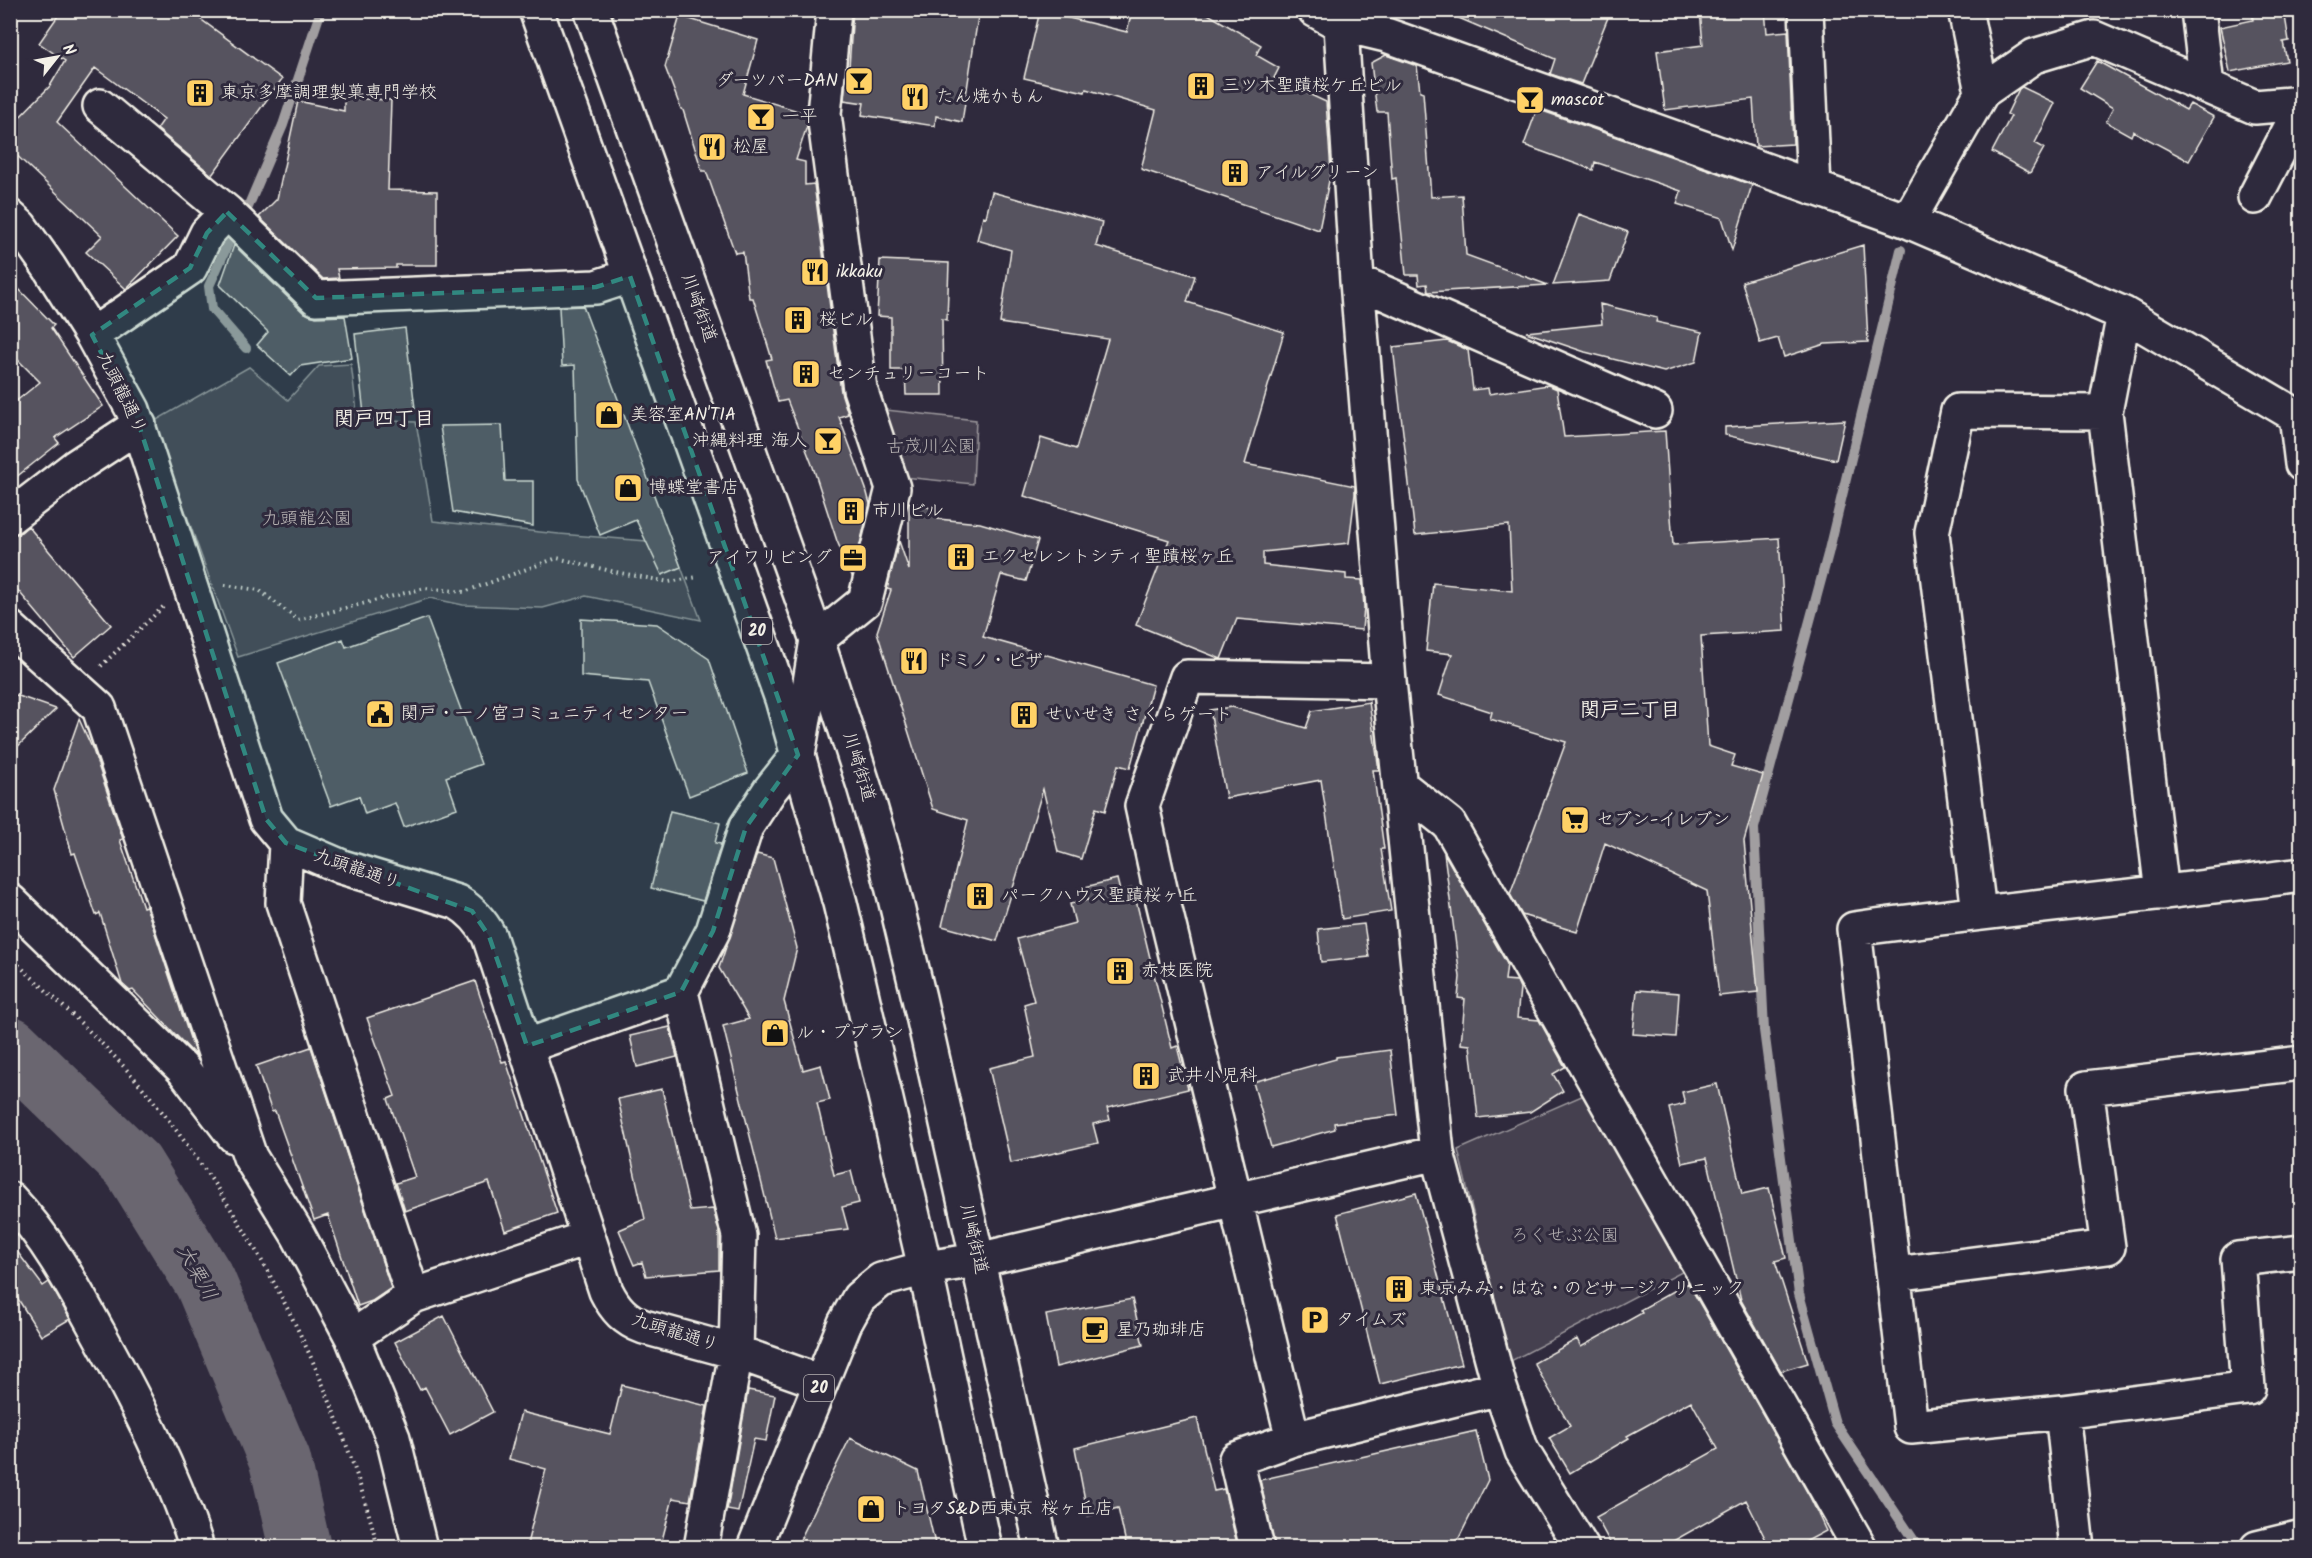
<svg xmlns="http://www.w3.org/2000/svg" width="2312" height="1558" viewBox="0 0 2312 1558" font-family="Kalam,'Klee One',sans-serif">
<rect width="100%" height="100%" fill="#2f2a3d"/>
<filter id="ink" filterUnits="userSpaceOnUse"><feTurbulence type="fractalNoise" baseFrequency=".0167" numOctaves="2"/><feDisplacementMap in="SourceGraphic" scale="12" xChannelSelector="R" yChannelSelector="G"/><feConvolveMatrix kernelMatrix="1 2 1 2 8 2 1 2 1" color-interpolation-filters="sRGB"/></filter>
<g filter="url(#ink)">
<path fill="#454050" stroke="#9c989c" stroke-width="1.5" d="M 351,364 L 358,420 L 416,422 L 433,521 L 559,534 L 672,543 L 701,620 L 586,596 L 543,608 L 463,605 L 430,598 L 238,657 L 153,422 L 249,367 L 288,400 L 319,366 Z
M 886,410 L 976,420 L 973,484 L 904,477 Z
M 1584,1095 L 1682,1272 L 1509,1362 L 1458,1150 Z"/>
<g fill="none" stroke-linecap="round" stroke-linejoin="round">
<path stroke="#a19ea0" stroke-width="10" d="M 248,207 L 283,125 L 321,10
M 228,244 L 209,286 L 212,309 L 246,348
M 1901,250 L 1828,554 L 1754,828 L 1764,1030 L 1799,1294 L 1835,1423 L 1919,1548"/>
<path stroke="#6a6670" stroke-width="62" d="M 10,1047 L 133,1166 L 205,1282 L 280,1461 L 300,1548"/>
</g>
<path fill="#56525f" stroke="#f4f1e8" stroke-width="1.5" d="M 62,10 L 188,10 L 282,79 L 212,175 L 157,129 L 164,119 L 95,68 L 57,122 L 178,236 L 126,289 L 86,252 L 102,236 L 10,149 L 10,127 L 50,86 L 65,61 L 39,43 Z
M 853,10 L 979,10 L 962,122 L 936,116 L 935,126 L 862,115 L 864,103 L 844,100 L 847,66 L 849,67 Z
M 1132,10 L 1201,10 L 1261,45 L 1256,55 L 1279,68 L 1274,78 L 1326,102 L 1331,171 L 1319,230 L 1141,169 L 1156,110 L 1086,89 L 1085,92 L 1024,78 L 1040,11 L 1127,32 Z
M 1440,10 L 1611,10 L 1581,84 L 1550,74 L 1555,59 Z
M 1700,10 L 1765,10 L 1767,33 L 1788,31 L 1793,144 L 1756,146 L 1753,99 L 1665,110 L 1657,51 L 1703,45 Z
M 2252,10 L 2284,10 L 2289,41 L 2283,42 L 2287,61 L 2230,72 L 2220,27 L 2253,20 Z
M 680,16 L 758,40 L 743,94 L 805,113 L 807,126 L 796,160 L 805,162 L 805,185 L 814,184 L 841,392 L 848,414 L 839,417 L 866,489 L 870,504 L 852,576 L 837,541 L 813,467 L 787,400 L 778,402 L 766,360 L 772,359 L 753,298 L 749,298 L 743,252 L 735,253 L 706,171 L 702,171 L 683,110 L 681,109 L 665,67 Z
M 1386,55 L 1417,66 L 1420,91 L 1423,92 L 1431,197 L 1462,195 L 1466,255 L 1548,285 L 1428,292 L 1427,284 L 1419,285 L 1418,275 L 1406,275 L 1396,178 L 1392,179 L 1387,112 L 1377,112 L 1371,63 Z
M 2097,61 L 2186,110 L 2190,104 L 2214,117 L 2189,161 L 2133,131 L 2131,136 L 2106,122 L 2113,108 L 2080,88 Z
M 2022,87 L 2055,103 L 2035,143 L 2044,148 L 2030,173 L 1992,152 L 2011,116 L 2007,114 L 2019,89 Z
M 344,98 L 391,100 L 388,190 L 437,191 L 437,265 L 396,265 L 396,268 L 337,269 L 339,278 L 323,279 L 259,217 L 277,199 L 298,101 L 344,111 Z
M 1537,109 L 1752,185 L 1732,250 L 1722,218 L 1677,204 L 1681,191 L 1595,162 L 1593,170 L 1524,145 Z
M 992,192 L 1102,222 L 1096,246 L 1195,276 L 1187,302 L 1284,332 L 1245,464 L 1355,486 L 1355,494 L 1349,543 L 1263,552 L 1263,565 L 1346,574 L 1346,579 L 1362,580 L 1364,607 L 1362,630 L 1237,619 L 1221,659 L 1136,625 L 1169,540 L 1024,496 L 1041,438 L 1076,449 L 1108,339 L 1000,323 L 1011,250 L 977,240 L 983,216 L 986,217 Z
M 1579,214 L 1628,232 L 1610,281 L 1553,285 Z
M 234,245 L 303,312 L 316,317 L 345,316 L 352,358 L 300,366 L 291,376 L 257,345 L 268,332 L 220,285 Z
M 1863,245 L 1868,342 L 1825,344 L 1784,357 L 1778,338 L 1760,343 L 1742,282 Z
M 880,260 L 949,263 L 947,320 L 942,319 L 943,395 L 906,395 L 905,370 L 891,370 L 891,317 L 877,316 Z
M 10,280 L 54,325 L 51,328 L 103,406 L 55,438 L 59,443 L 10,482 L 10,406 L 40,382 L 10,352 Z
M 1600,304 L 1657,318 L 1656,322 L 1702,332 L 1696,362 L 1664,372 L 1585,352 L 1526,332 L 1602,324 Z
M 583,306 L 681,567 L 662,575 L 636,520 L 600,535 L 578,479 L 575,365 L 562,366 L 559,307 Z
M 405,328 L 415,408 L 364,414 L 355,334 Z
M 1447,341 L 1468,350 L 1473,390 L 1488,388 L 1489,394 L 1548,385 L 1557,389 L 1564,437 L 1665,431 L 1673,545 L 1779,538 L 1785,631 L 1701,636 L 1708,746 L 1735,755 L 1731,766 L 1763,775 L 1744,841 L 1758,992 L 1719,996 L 1707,891 L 1605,843 L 1577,932 L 1522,915 L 1510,894 L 1566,742 L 1490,719 L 1492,712 L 1439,695 L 1452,654 L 1426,651 L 1433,583 L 1512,591 L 1509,525 L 1415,535 L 1393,347 Z
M 1845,420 L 1836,460 L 1725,435 L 1725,427 Z
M 502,425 L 505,481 L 533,481 L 533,526 L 453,512 L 440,426 Z
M 909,502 L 938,510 L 938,519 L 980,523 L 1038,540 L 1026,581 L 1001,575 L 983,637 L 1153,685 L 1130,768 L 1118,765 L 1105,811 L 1096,808 L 1081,859 L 1058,852 L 1043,789 L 997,941 L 942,926 L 968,820 L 933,809 L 877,632 L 891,590 L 887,589 L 899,541 L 909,570 Z
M 28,526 L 111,625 L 74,657 L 10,581 L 10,535 L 21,532 Z
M 427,618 L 481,764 L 446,777 L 457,808 L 404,827 L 395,803 L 365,814 L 359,796 L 331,806 L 278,663 L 343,639 L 346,647 Z
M 581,619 L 657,624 L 709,659 L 748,773 L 689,796 L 648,682 L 581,676 Z
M 10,693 L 56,709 L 10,754 Z
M 1369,702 L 1379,770 L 1373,770 L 1384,849 L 1381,849 L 1391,911 L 1342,919 L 1321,780 L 1226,798 L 1210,710 L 1232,707 L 1306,728 L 1312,711 Z
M 79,719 L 93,750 L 123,839 L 120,840 L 143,907 L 146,906 L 196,1056 L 133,990 L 130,991 L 122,984 L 100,913 L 96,915 L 75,853 L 72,854 L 54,790 Z
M 670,811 L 720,823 L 715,843 L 721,844 L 703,901 L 651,888 Z
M 1444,853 L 1507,964 L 1505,980 L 1517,981 L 1520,988 L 1517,1018 L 1539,1020 L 1565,1067 L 1553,1074 L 1563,1091 L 1530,1112 L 1478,1118 L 1470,1045 L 1461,1044 L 1465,999 L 1458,998 L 1460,977 Z
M 757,854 L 773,858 L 797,948 L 784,1001 L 803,1070 L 821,1065 L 830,1100 L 817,1103 L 834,1175 L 851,1171 L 859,1203 L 842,1207 L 848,1229 L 775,1238 L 723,1026 L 749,1019 L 719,968 Z
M 1117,879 L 1120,891 L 1133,888 L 1172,1048 L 1177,1046 L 1188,1089 L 1107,1108 L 1110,1120 L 1093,1124 L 1098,1143 L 1011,1163 L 989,1068 L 1035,1057 L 1024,1004 L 1034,1001 L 1017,939 L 1075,923 L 1070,904 L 1088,900 L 1085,887 Z
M 1364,924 L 1369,957 L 1321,962 L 1318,929 Z
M 475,981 L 502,1062 L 506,1061 L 557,1213 L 505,1231 L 489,1182 L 405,1211 L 396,1183 L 415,1177 L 388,1099 L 395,1096 L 367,1018 Z
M 1637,990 L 1679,993 L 1676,1037 L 1633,1034 Z
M 670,1027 L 677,1057 L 637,1067 L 630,1036 Z
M 311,1047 L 391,1288 L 372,1301 L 358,1306 L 328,1215 L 314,1220 L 275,1111 L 272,1112 L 256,1066 Z
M 1390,1050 L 1398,1115 L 1334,1123 L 1335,1129 L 1271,1147 L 1253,1082 L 1336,1059 L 1336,1057 Z
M 1717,1084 L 1742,1194 L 1769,1188 L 1786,1258 L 1775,1261 L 1808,1363 L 1781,1371 L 1741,1300 L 1707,1158 L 1682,1163 L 1669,1108 L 1685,1104 L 1682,1092 Z
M 662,1089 L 690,1211 L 713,1209 L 719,1231 L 719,1270 L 646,1276 L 642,1262 L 634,1265 L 619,1230 L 645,1219 L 618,1099 Z
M 1416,1193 L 1462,1364 L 1380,1384 L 1337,1214 Z
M 10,1242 L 43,1286 L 49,1282 L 70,1319 L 41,1336 L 10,1286 Z
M 1688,1283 L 1810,1497 L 1826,1531 L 1794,1548 L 1770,1548 L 1746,1500 L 1661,1548 L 1613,1548 L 1596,1517 L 1718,1449 L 1691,1401 L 1627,1436 L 1629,1438 L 1570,1473 L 1549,1438 L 1570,1426 L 1534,1363 L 1577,1339 L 1581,1347 L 1642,1313 L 1640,1310 Z
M 1132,1299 L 1143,1345 L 1056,1367 L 1046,1315 Z
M 444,1316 L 493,1412 L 450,1435 L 425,1387 L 420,1390 L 395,1342 Z
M 622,1385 L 707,1406 L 690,1501 L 673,1498 L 660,1548 L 526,1548 L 546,1469 L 509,1459 L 521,1412 L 610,1434 Z
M 748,1390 L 775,1395 L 766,1441 L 754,1439 L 738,1512 L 727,1510 Z
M 1197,1418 L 1214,1491 L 1224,1489 L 1238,1548 L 1127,1548 L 1118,1508 L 1088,1516 L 1075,1448 Z
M 1476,1431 L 1488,1480 L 1459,1538 L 1444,1548 L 1275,1548 L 1260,1480 Z
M 850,1438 L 918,1471 L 936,1548 L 796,1548 Z"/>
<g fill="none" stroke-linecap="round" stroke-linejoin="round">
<g stroke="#f4f1e8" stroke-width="38">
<path id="minor" d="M 1315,10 L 1340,24 L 1386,35 L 1908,221 L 2124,314 L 2302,419
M 1340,10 L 1357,281 L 1389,681 L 1437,1153 L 1500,1388 L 1522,1451 L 1582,1548
M 1806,10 L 1814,188
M 1965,10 L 1982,92
M 2198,10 L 2207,86
M 100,106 L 227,212 L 316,298 L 596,287 L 630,276
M 2255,197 L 2302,106
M 10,217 L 20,226 L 49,267 L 92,335 L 133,410 L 266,819 L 286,843 L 342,867 L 457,902 C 472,911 481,921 489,936 L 606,1291 C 615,1309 625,1320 644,1327 L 736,1352 L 821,1382
M 1908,221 L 1982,92 L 2034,56 L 2094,38 L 2255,107 L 2302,103
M 1357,281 L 1655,411
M 2124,314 L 2105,412 L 2162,893
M 92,335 L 190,268 L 207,233 L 227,212
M 2296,415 L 2302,464
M 10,517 L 75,467 L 139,425
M 10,628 L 99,708 L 250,1157 L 298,1235 L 352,1337 L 393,1438 L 420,1548
M 1401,786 L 1449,824 L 1860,1548
M 286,843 L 283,903 L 413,1296
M 2302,875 C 2153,895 2003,909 1854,929 L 1911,1427 L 2062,1412 L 2248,1388 L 2238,1259 L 2302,1252
M 10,901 L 182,1068 L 234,1136
M 1979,912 L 1932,533 L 1958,411 L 2105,412
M 681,992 L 739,1236 L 736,1352 L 701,1548
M 527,1046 L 681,992 L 713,931 L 746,827 L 770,790 L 798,755 L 817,640 L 865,601 L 893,488 L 860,389 L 824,114 L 834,10
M 10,1199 C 47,1237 73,1286 98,1332 C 136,1401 173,1472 197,1548
M 978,1260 L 1437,1153
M 1895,1274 L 2108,1247 L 2086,1088 L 2302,1063
M 352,1337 L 413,1296 L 587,1238
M 2062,1412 L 2077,1548
M 1293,1439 L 1500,1388
M 1257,1548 L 1236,1459 L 1293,1439 L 1161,893 L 1142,806 L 1187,677 L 1389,681
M 2257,1548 L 2302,1537"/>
</g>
<g stroke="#f4f1e8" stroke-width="38">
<path id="major" d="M 536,10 L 782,699 L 840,903 L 858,979 L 925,1268 L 985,1548
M 591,10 L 817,640 L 864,786 L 886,861 L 919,998 L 1042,1548
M 754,1548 L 845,1323 L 859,1298 L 881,1280 L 925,1268 L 978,1260"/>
</g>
<path stroke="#f4f1e8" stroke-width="4" stroke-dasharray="1.5 4.5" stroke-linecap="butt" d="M 225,585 L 259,590 L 298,620 L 425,588 L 464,592 L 557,558 L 615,572 L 669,582 L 698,577
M 101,666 L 163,607
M 10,957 C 57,1001 111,1048 151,1098 C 257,1229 336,1384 378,1548"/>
<use href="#minor" stroke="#2f2a3d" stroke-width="33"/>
<use href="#major" stroke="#2f2a3d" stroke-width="33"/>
</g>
</g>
<path fill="#318880" fill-opacity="0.2" stroke="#318880" stroke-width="4.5" stroke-dasharray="12 8" stroke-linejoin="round" d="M 227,212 L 316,298 L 596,287 L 630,276 L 798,755 L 746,827 L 713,931 L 681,992 L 527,1046 L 489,936 L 472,911 L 286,843 L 266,819 L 139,425 L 92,335 L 190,268 L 207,233 Z"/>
<defs>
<g id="bar-square" transform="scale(1.5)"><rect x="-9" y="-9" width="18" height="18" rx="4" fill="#ffd166" stroke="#2f2a3d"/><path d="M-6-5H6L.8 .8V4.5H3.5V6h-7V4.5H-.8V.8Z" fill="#111"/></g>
<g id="building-square" transform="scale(1.5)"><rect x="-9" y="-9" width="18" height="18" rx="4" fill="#ffd166" stroke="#2f2a3d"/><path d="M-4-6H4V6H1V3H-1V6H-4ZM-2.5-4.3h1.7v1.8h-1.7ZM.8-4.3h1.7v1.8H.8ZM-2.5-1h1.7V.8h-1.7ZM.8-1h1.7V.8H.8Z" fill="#111"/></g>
<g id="restaurant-square" transform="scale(1.5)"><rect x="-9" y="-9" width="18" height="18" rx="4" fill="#ffd166" stroke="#2f2a3d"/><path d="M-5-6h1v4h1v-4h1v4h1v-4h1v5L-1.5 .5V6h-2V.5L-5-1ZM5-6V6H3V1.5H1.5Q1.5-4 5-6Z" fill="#111"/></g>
<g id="shop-square" transform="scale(1.5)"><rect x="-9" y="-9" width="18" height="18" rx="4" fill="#ffd166" stroke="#2f2a3d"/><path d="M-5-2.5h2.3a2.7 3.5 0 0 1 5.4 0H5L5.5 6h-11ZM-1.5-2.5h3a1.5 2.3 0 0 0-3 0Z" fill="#111"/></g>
<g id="office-square" transform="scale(1.5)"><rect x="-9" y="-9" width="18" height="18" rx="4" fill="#ffd166" stroke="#2f2a3d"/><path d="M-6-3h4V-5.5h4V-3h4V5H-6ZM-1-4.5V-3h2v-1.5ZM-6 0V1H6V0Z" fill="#111"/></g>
<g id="civic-square" transform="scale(1.5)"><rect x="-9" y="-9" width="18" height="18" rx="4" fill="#ffd166" stroke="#2f2a3d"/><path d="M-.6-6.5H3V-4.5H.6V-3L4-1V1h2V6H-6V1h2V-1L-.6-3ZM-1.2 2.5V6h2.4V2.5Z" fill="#111"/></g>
<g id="supermarket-square" transform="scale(1.5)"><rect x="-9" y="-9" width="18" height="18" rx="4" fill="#ffd166" stroke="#2f2a3d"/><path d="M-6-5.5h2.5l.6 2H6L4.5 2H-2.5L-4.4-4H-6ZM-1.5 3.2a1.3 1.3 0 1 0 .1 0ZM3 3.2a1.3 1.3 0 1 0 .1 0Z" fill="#111"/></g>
<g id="parking-square" transform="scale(1.5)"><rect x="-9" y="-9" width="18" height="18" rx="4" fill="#ffd166" stroke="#2f2a3d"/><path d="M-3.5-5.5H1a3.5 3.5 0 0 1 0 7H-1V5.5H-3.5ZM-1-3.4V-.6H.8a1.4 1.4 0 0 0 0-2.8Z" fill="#111"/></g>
<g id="cafe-square" transform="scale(1.5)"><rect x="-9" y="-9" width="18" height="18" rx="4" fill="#ffd166" stroke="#2f2a3d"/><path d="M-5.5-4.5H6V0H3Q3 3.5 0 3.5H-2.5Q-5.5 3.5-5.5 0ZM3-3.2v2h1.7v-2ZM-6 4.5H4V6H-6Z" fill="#111"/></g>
</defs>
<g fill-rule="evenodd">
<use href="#bar-square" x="859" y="81"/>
<use href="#building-square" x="1201" y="86"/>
<use href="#building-square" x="200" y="93"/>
<use href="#restaurant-square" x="915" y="97"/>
<use href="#bar-square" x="1530" y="100"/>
<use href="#bar-square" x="761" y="117"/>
<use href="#restaurant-square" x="712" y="147"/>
<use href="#building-square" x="1235" y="173"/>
<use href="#restaurant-square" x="815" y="272"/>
<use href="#building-square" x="798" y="320"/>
<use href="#building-square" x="806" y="374"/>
<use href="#shop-square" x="609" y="415"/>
<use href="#bar-square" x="828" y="441"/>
<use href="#shop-square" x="628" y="488"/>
<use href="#building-square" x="851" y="511"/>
<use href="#building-square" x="961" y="557"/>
<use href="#office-square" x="853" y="558"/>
<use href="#restaurant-square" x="914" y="661"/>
<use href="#civic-square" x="380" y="714"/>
<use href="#building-square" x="1024" y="715"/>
<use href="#supermarket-square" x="1575" y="820"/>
<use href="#building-square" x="980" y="896"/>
<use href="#building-square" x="1120" y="971"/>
<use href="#shop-square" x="775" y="1033"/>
<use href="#building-square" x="1146" y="1076"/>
<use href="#building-square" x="1399" y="1289"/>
<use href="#parking-square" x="1315" y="1320"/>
<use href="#cafe-square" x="1095" y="1330"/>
<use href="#shop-square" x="871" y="1509"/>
</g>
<g text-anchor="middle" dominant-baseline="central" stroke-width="6" stroke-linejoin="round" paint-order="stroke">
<g fill="#2f2a3d" stroke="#b9b5b5" stroke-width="1.5">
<rect x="742" y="618" width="30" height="26" rx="4.5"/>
<rect x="804" y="1375" width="30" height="26" rx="4.5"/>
</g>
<g font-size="16" font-weight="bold" fill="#f4f1e8">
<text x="757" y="631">20</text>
<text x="819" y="1388">20</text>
</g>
<g font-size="18" fill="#f4f1e8" stroke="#2f2a3d" text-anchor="start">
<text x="838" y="81" text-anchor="end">ダーツバーDAN</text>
<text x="1222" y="86">三ツ木聖蹟桜ケ丘ビル</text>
<text x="221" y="93">東京多摩調理製菓専門学校</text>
<text x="936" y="97">たん焼かもん</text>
<text x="1551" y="100">mascot</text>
<text x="782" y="117">一平</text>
<text x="733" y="147">松屋</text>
<text x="1256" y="173">アイルグリーン</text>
<text x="836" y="272">ikkaku</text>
<text x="819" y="320">桜ビル</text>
<text x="827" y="374">センチュリーコート</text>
<text x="630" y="415">美容室AN'TIA</text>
<text x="807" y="441" text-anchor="end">沖縄料理 海人</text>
<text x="649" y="488">博蝶堂書店</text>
<text x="872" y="511">市川ビル</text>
<text x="982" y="557">エクセレントシティ聖蹟桜ヶ丘</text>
<text x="832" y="558" text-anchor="end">アイワリビング</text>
<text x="935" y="661">ドミノ・ピザ</text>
<text x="401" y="714">関戸・一ノ宮コミュニティセンター</text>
<text x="1045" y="715">せいせき さくらゲート</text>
<text x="1596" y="820">セブン-イレブン</text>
<text x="1001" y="896">パークハウス聖蹟桜ヶ丘</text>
<text x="1141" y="971">赤枝医院</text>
<text x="796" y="1033">ル・ププラン</text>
<text x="1167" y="1076">武井小児科</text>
<text x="1420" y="1289">東京みみ・はな・のどサージクリニック</text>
<text x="1336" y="1320">タイムズ</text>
<text x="1116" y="1330">星乃珈琲店</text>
<text x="892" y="1509">トヨタS&amp;D西東京 桜ヶ丘店</text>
</g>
<g font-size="18" fill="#f4f1e8" stroke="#2f2a3d">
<text transform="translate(698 308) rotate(70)">川崎街道</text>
<text transform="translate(121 393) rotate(64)">九頭龍通り</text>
<text transform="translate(858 767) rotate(73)">川崎街道</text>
<text transform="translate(357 870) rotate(19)">九頭龍通り</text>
<text transform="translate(973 1239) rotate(77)">川崎街道</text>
<text transform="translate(675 1333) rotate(18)">九頭龍通り</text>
</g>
<g font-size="18" fill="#b7b3b3" stroke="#2f2a3d">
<text x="931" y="447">古茂川公園</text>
<text x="307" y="519">九頭龍公園</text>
<text x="1565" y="1236">ろくせぶ公園</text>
</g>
<g font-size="20" font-weight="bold" fill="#f4f1e8" stroke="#2f2a3d">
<text x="384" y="420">関戸四丁目</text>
<text x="1630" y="711">関戸二丁目</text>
</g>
<g font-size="20" font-style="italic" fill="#b6b2b2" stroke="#2f2a3d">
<text transform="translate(196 1273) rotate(61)">大栗川</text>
</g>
</g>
<rect width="2312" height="1558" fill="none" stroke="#2f2a3d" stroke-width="36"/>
<rect x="18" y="18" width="2276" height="1522" fill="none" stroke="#f4f1e8" stroke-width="2" filter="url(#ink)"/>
<g transform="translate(57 57) rotate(59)" stroke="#2f2a3d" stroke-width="4.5" paint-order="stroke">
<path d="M0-4.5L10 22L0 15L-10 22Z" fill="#f4f1e8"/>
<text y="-9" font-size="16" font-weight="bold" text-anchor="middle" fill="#f4f1e8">N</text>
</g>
</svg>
